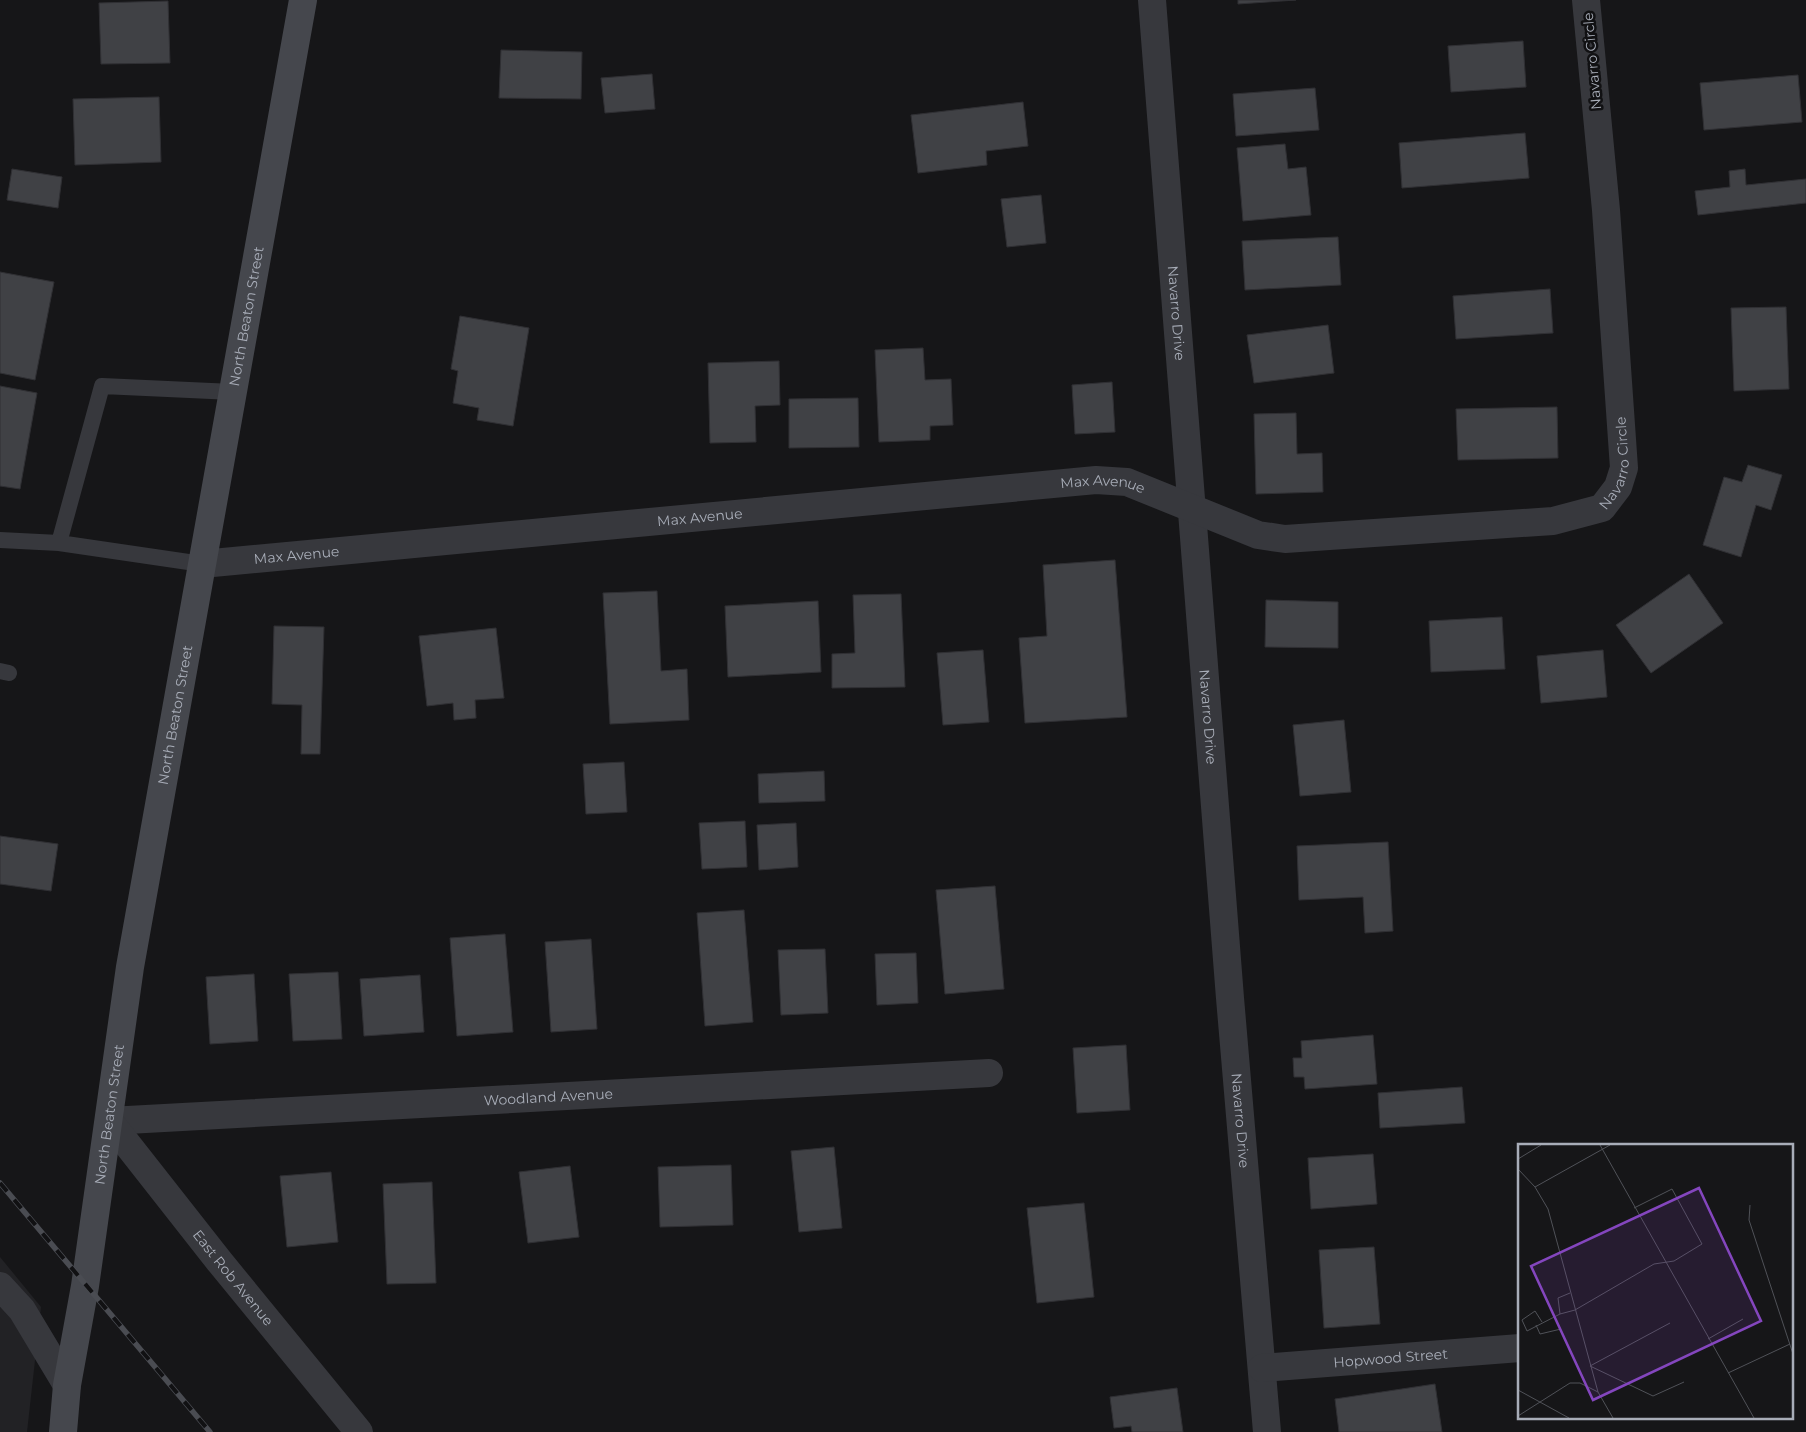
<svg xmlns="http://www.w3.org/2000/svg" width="1806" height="1432" viewBox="0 0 1806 1432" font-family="Montserrat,sans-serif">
<rect width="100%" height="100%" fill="#161618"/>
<path fill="#222225" d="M 0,1257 L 41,1307 L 27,1432 L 0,1432 Z"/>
<path fill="#404145" stroke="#303034" d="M 1238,0 L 1296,0 L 1238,4 Z
M 168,1 L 170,63 L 101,64 L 99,3 Z
M 1523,41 L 1526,87 L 1451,92 L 1448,46 Z
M 501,50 L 582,52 L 581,99 L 499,98 Z
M 652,74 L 655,109 L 605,113 L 601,78 Z
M 1798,75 L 1802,122 L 1704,130 L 1700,83 Z
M 1315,88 L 1319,130 L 1236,136 L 1233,94 Z
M 159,97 L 161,162 L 75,165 L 73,99 Z
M 1023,102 L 1028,146 L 986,151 L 987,165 L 918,173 L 911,115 Z
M 1525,133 L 1529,178 L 1402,188 L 1399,143 Z
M 1285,144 L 1288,169 L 1306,167 L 1311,215 L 1243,221 L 1237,148 Z
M 12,169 L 62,177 L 58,208 L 7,200 Z
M 1745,169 L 1746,185 L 1806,179 L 1806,203 L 1698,215 L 1695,191 L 1730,187 L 1729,171 Z
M 1041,195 L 1046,243 L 1007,247 L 1001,199 Z
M 1338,237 L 1341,285 L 1245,290 L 1242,241 Z
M 0,272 L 54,282 L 35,380 L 0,373 Z
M 1550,289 L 1553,333 L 1456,339 L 1453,296 Z
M 1786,307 L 1789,389 L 1734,391 L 1731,308 Z
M 460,316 L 529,328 L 513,426 L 477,420 L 479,408 L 453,403 L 458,371 L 451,369 Z
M 1328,325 L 1334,373 L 1254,383 L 1247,335 Z
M 923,348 L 925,380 L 951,379 L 953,425 L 930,426 L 930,440 L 879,442 L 875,350 Z
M 779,361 L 780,405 L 755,406 L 756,442 L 710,443 L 708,363 Z
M 1112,382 L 1115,432 L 1075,434 L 1072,385 Z
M 0,386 L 37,393 L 20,489 L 0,486 Z
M 858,398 L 859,447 L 789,448 L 789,399 Z
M 1557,407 L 1558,458 L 1458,460 L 1456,409 Z
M 1296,413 L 1297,454 L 1322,453 L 1323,492 L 1256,494 L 1254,414 Z
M 1748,465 L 1782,475 L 1771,510 L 1756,505 L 1741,557 L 1703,545 L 1724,477 L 1742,482 Z
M 1115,560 L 1127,717 L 1025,723 L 1019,638 L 1047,636 L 1043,565 Z
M 1689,574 L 1723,623 L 1651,673 L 1616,625 Z
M 657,591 L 661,671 L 687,669 L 689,720 L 610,724 L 603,593 Z
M 901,594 L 905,687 L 832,688 L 832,654 L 855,653 L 853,595 Z
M 1266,600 L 1338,602 L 1338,648 L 1265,647 Z
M 818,601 L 821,672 L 728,677 L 725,606 Z
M 1502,617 L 1505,669 L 1431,672 L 1429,621 Z
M 274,626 L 324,627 L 320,754 L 301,754 L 302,705 L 272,704 Z
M 496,628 L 504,698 L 475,700 L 476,718 L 454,720 L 453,703 L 427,706 L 419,636 Z
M 983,650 L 989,722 L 943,725 L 937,653 Z
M 1603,650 L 1607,697 L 1541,703 L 1537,656 Z
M 1344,720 L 1351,792 L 1300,796 L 1293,725 Z
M 624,762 L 627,812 L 586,814 L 583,764 Z
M 824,771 L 825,801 L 759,803 L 758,774 Z
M 745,821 L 747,867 L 702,869 L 699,823 Z
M 796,823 L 798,867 L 759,870 L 757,825 Z
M 0,836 L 58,844 L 51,891 L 0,884 Z
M 1388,842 L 1393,931 L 1365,933 L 1363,897 L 1299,900 L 1297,846 Z
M 995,886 L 1004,989 L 945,994 L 936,890 Z
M 744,910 L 753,1022 L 705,1026 L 697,913 Z
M 505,934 L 513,1032 L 457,1036 L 450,938 Z
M 591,939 L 597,1029 L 551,1032 L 545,942 Z
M 825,949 L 828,1013 L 781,1015 L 778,950 Z
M 916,953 L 918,1003 L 877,1005 L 875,954 Z
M 338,972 L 342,1039 L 293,1041 L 289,974 Z
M 254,974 L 258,1041 L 210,1044 L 206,977 Z
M 420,975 L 424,1032 L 364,1036 L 360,979 Z
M 1373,1035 L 1377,1084 L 1305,1089 L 1304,1077 L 1294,1077 L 1293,1058 L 1302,1058 L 1301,1041 Z
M 1126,1045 L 1130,1110 L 1077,1113 L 1073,1048 Z
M 1462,1087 L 1465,1123 L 1380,1128 L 1378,1093 Z
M 834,1147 L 842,1228 L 799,1232 L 791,1151 Z
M 1373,1154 L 1377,1204 L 1311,1209 L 1308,1158 Z
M 731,1165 L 733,1225 L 660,1227 L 658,1167 Z
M 570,1166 L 579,1237 L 528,1243 L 519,1172 Z
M 331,1172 L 338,1242 L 287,1247 L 280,1176 Z
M 432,1182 L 436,1283 L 387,1284 L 383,1184 Z
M 1084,1203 L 1094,1297 L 1037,1303 L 1027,1208 Z
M 1374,1247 L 1380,1324 L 1324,1328 L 1319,1250 Z
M 1435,1384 L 1442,1432 L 1339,1432 L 1335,1399 Z
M 1177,1388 L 1183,1432 L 1132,1432 L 1131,1426 L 1114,1428 L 1110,1397 Z"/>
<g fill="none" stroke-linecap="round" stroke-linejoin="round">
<path stroke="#37383d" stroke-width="16" d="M 0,540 L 59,543 L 102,386 L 233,392
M 59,543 L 202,564
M 0,671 L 9,673"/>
<g stroke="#37383d" stroke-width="28">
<path id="s1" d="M 1152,0 L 1230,998 L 1267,1432"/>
<path id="s2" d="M 202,564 L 1096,480 L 1127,482 L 1258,535 L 1285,539 L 1553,521 L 1602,508 L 1618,487 L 1624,468 L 1606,210 L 1586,0"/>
<path id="s3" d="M 109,1121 L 989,1073"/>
<path id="s4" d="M 109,1121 L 219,1261 L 359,1432"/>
<path d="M 0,1286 L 22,1310 L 67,1385"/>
<path id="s5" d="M 1262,1368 L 1520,1348"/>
</g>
<path stroke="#45474d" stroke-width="28" id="s6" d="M 63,1432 L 67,1385 L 85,1286 L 130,967 L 303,0"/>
<g stroke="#4a4c52" stroke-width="5.5">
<path id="rail" d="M 0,1183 L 210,1432"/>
</g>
<use href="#rail" stroke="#111113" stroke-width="4" stroke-dasharray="11" stroke-linecap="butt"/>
</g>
<g text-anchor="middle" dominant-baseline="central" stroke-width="5" stroke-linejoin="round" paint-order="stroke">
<g font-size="14" fill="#a8adb8" stroke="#111113">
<text transform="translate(1592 61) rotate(-95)">Navarro Circle</text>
<text stroke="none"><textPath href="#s1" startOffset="314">Navarro Drive</textPath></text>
<text stroke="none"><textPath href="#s6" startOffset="1131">North Beaton Street</textPath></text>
<text stroke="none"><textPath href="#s2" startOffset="1466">Navarro Circle</textPath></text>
<text stroke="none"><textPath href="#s2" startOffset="905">Max Avenue</textPath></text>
<text stroke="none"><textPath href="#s2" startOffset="500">Max Avenue</textPath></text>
<text stroke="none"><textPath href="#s2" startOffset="95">Max Avenue</textPath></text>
<text stroke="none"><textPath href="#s6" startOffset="726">North Beaton Street</textPath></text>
<text stroke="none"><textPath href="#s1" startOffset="719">Navarro Drive</textPath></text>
<text stroke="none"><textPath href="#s3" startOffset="440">Woodland Avenue</textPath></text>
<text stroke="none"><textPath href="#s6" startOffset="321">North Beaton Street</textPath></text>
<text stroke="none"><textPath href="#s1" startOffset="1124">Navarro Drive</textPath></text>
<text stroke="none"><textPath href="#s4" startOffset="200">East Rob Avenue</textPath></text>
<text stroke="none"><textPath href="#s5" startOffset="129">Hopwood Street</textPath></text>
</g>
</g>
<g transform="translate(1518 1144)">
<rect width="275" height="275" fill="#161618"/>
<path fill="none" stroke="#505258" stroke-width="1" d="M 82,1 L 236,274M 0,15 L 23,1M 0,25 L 17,43 L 30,65 L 80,248 L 95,274M 17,43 L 92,1M 232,61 L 231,76 L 275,210M 42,170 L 57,166 L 136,120 L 156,117 L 184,100 L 154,45 L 116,64M 24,178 L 17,167 L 4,176 L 9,187 L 42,170 L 40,154 L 52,149M 18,181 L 22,190 L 43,185M 190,195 L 225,175M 72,222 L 135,252 L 166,238M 72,222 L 152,179M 210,229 L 272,200M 0,246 L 51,274M 0,272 L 52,239 L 62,239 L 80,248"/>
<path fill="#8446be" fill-opacity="0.15" stroke="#8446be" stroke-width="2.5" d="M 181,44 L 243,177 L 75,256 L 13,122 Z"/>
<rect width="275" height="275" fill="none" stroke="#a8adb8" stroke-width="2.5"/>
</g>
</svg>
